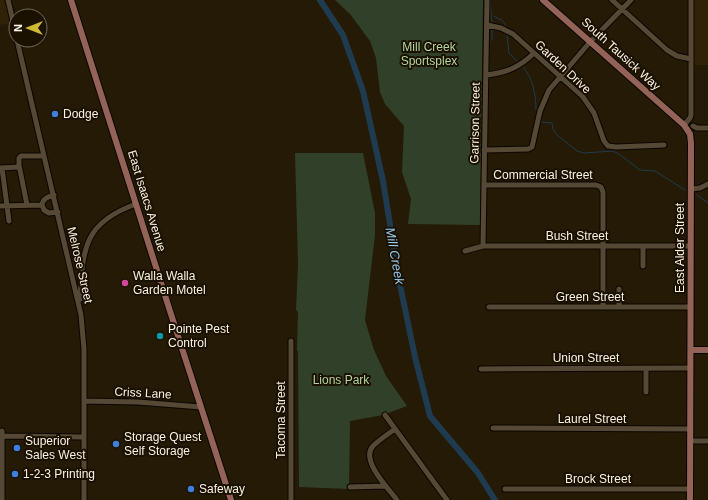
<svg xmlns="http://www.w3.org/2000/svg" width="708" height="500" viewBox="0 0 708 500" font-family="Arial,sans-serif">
<rect width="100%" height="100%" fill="#241a06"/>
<path fill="#302207" d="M 0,0 L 9,0 L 14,23 L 0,25 Z
M 693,0 L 708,0 L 708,65 L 693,65 Z"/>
<path fill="#314129" d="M 335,0 L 483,0 L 480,225 L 408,224 L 411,199 L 402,172 L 404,126 L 385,104 L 380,92 L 376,58 L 370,41 L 350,14 Z
M 295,153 L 363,153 L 375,213 L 375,235 L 365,320 L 374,350 L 386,376 L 407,406 L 383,415 L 350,421 L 349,489 L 299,487 L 298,351 L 297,351 L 298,312 L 296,310 L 298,263 Z"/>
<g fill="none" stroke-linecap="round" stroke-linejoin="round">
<path stroke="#1f3b4f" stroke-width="1" d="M 490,0 L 491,11
M 491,12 L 492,23
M 494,16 L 499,19 L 502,20 L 506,26
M 507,35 L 509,53 L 517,61
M 492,40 L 492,29
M 523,67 C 533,78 536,95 536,110
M 541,122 L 552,123 L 553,129 L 556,134 L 577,151 L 584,153 L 613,151 L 619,154 L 640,170 L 655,171 L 685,190
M 697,195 L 708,203"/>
<path stroke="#1f3b4f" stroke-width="6" d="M 320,0 L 343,35 L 363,91 L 383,181 L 399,280 L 415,357 L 430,416 L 478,473 L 495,500"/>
<g stroke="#0d0500" stroke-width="7">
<path id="minor" d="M 8,0 L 16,34
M 612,0 L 667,50 L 677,56 L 691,59
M 487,25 L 501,28 L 513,34 L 583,97 L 594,113 L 604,141 L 608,146 L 616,147 L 664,145
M 17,40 L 81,315 L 84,349 L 84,500
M 486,75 C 506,73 520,67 534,53
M 684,125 L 690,118 L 691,115 L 691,0
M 693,126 L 697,128 L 708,128
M 484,150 L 528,149 L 532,147 L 540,111 L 549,90 L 590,42 L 631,0
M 0,168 L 19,167
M 2,168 L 9,221
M 484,185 L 596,185 L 601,187 L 603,192 L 603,307
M 691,189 L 700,188 L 708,184
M 27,205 L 19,165 L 19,158 L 21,156 L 44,156
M 42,205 C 43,198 48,197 54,195
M 0,206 L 42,205 L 44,210 L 49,213 L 58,212
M 483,246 L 487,0
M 643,246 L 643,266
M 465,251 L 483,246 L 691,246
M 619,289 L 619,307
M 80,299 C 83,249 83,223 136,204
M 489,307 L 691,307
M 646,368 L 646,392
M 481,369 L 691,368
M 85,401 L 138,402 L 201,407
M 385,415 L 447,500
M 493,428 L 691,429
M 395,429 C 388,434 379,440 373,446 C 360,460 388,488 397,500
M 2,436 L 84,437
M 690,441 L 708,441
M 350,487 L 386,486
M 505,489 L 690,489
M 2,500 L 2,431
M 291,500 L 291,341"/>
</g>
<g stroke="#0d0500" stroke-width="8">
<path id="major" d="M 71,0 L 169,308 L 231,500
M 543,0 L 684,125 L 690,134 L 691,143 L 690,500
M 691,350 L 708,350"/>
</g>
<use href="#minor" stroke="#554935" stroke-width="5"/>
<use href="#major" stroke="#946357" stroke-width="6"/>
</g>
<g fill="#3f7fe0" stroke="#1b1101" stroke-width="1.5">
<circle cx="55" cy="114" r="4"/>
<circle cx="116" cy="444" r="4"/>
<circle cx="17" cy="448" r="4"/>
<circle cx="15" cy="474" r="4"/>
<circle cx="191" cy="489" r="4"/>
</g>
<circle fill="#d1479c" stroke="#1b1101" stroke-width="1.5" cx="125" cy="283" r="4"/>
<circle fill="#0f9aa8" stroke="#1b1101" stroke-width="1.5" cx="160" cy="336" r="4"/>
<g text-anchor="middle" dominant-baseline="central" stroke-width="4" stroke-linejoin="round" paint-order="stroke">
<g font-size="12" fill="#b4d5a2" stroke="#1b1101">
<text x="429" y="47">Mill Creek<tspan x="429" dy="14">Sportsplex</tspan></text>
<text x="341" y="380">Lions Park</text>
</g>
<g font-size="12" fill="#f8f1e5" stroke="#1b1101">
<text transform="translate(621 54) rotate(42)">South Tausick Way</text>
<text transform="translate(563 67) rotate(43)">Garden Drive</text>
<text transform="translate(475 123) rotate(-89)">Garrison Street</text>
<text x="543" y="175">Commercial Street</text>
<text transform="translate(147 201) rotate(73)">East Isaacs Avenue</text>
<text x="577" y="236">Bush Street</text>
<text transform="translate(680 248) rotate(-90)">East Alder Street</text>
<text transform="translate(80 265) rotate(77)">Melrose Street</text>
<text x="590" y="297">Green Street</text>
<text x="586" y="358">Union Street</text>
<text transform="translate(143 393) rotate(3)">Criss Lane</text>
<text x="592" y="419">Laurel Street</text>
<text transform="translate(281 420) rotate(-90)">Tacoma Street</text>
<text x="598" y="479">Brock Street</text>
</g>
<g font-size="12" fill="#f8f1e5" stroke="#1b1101" text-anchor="start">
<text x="63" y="114">Dodge</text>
<text x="133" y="276">Walla Walla<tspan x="133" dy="14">Garden Motel</tspan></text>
<text x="168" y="329">Pointe Pest<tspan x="168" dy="14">Control</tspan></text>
<text x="124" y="437">Storage Quest<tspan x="124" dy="14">Self Storage</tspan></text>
<text x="25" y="441">Superior<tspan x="25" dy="14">Sales West</tspan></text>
<text x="23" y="474">1-2-3 Printing</text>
<text x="199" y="489">Safeway</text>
</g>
<g font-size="13" font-style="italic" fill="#94caf1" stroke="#1b1101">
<text transform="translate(395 256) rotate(80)">Mill Creek</text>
</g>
</g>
<g transform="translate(28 28) rotate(270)"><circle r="19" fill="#1b1101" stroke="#736b5c"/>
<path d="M0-3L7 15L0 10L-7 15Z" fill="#d0b736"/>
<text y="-6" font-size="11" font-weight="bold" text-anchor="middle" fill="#f8f1e5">N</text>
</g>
</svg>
